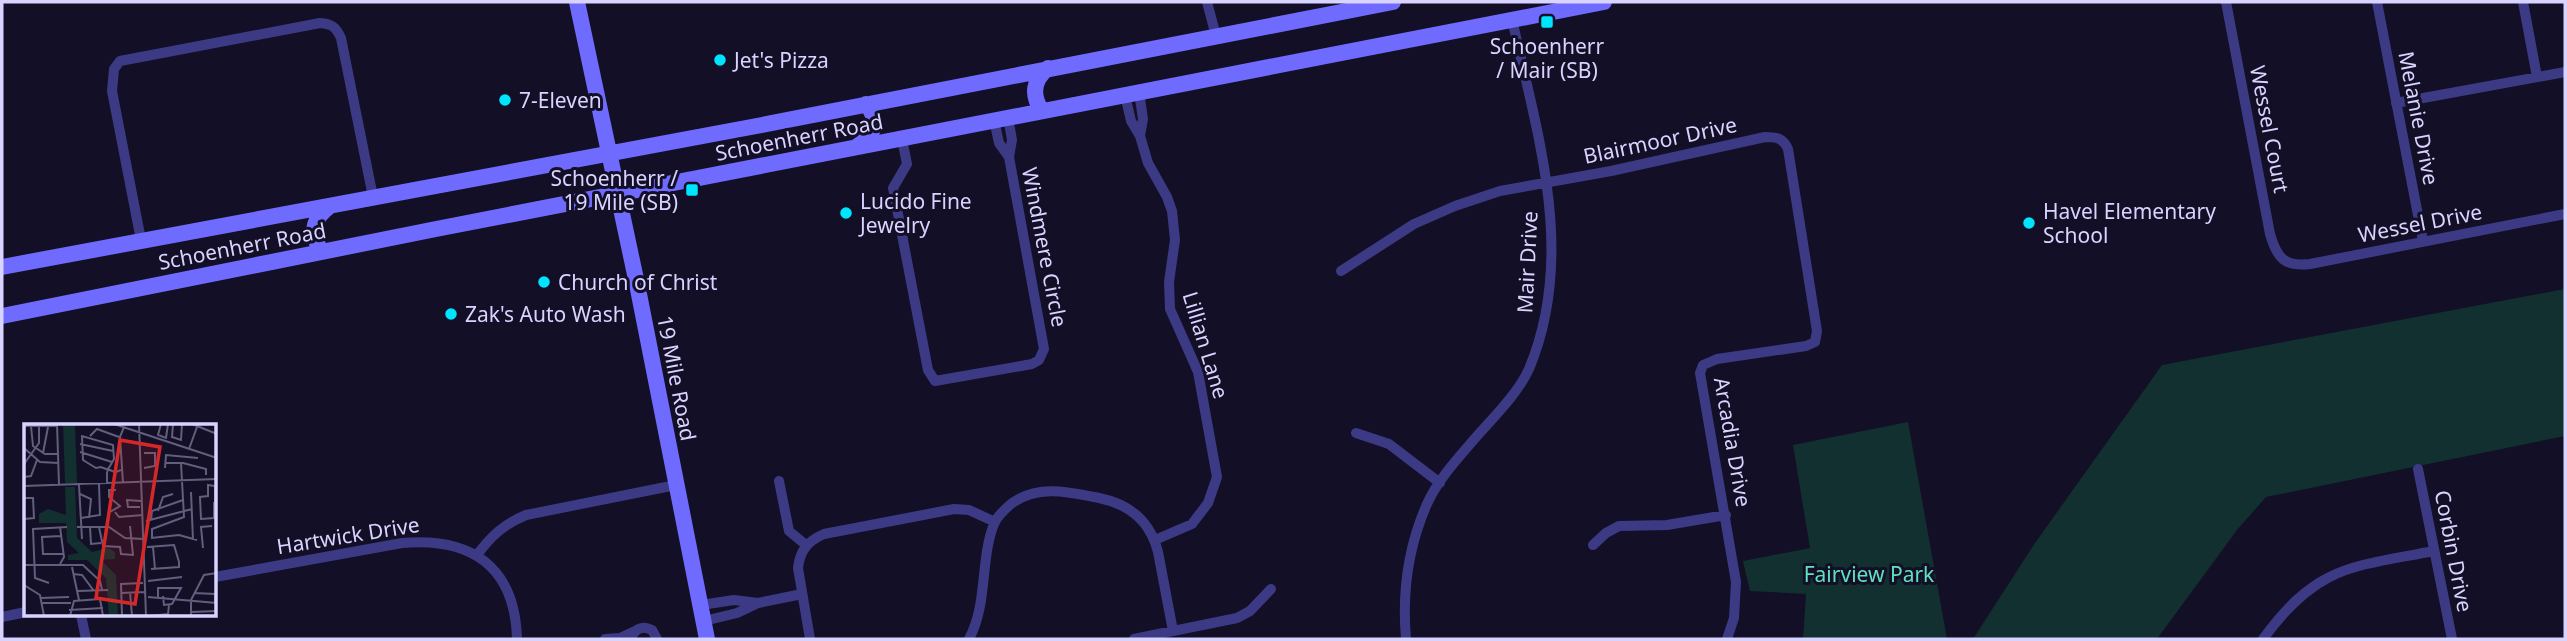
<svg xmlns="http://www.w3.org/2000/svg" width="2567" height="641" viewBox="0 0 2567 641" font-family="'Noto Sans',sans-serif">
<rect width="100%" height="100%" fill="#130f26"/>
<path fill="#12302f" d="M 2565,289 L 2565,436 L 2266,497 L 2237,530 L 2157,639 L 1973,639 L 2035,543 L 2162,365 Z
M 1908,422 L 1947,639 L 1803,639 L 1806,594 L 1750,591 L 1743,561 L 1810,548 L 1793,445 Z"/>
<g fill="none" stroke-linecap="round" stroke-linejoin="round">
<path stroke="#3d3a85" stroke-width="10" d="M 1207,2 L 1216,36
M 2226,2 L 2270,234 C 2277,258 2284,267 2310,264 L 2565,214
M 2377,2 L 2423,241
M 2523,2 L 2537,77
M 1139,92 L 1143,119 L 1140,136
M 1125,95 L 1131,121 L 1140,136 L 1148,163 L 1167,197 L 1172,211 L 1175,240 L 1169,282 L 1170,309 L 1198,372 L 1217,477 L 1208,503 L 1192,524 L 1155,540
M 2396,103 L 2565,72
M 994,120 L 999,143 L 1009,157 L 1012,140 L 1008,117
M 902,139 L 907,164 L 893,188 L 928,370 L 935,381 L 1032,364 L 1039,360 L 1044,349 L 1009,157
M 141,240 L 112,91 L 114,69 L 120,61 L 320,23 C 332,24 336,27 341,38 L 373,197
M 1341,271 L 1414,224 L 1455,206 L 1500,191 L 1611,171 L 1765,137 C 1777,137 1783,138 1788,149 L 1817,331 L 1815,342 L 1806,346 L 1717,359 L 1703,365 L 1700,373 L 1736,582 L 1734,618 L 1727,639
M 1356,433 L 1389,444 L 1440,483
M 2418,469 L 2452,639
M 779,481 L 789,531 L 806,545
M 1593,545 L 1606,533 L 1619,526 L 1667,525 L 1726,515
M 477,555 C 491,536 504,524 526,515 L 676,485
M 215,577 L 402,543 C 471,537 515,566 517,639
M 758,603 L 802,594
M 701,605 L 734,600 L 758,603 L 737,613 L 704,621
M 81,615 L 86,639
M 2,617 L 26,612
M 605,639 L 620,638 L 635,631
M 631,639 C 634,629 642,625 652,630 L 657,639
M 810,639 L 798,568 C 800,550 808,541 824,534 L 954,509 L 969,510 L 995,522
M 969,639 C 988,604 980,559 994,524 C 997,517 1005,509 1011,504 C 1037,484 1069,492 1099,498 C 1129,504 1150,520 1158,552 L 1173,631
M 1134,639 L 1237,618 L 1250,611 L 1271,589
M 1406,639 C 1402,593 1408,547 1427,504 C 1438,479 1459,457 1477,436 C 1495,416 1518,393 1529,369 C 1577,254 1537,134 1512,19
M 2263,639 C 2317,565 2351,567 2434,551"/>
<path stroke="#6f6bff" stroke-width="16" d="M 577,2 L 637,284 L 707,639
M 1042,111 C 1031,95 1033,80 1048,68
M 856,147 C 874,136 881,122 866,104
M 321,251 C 310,233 312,219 330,206
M 2,267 L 762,125 L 1393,2
M 2,316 L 436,229 L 1604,2"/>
</g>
<g fill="#00e5ff" stroke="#130f26" stroke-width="2.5">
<rect x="1540" y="15" width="14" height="14" rx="3.5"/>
<circle cx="720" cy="60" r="7"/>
<circle cx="505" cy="100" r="7"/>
<rect x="685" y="183" width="14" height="14" rx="3.5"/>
<circle cx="846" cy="213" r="7"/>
<circle cx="2029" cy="223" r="7"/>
<circle cx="544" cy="282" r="7"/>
<circle cx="451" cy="314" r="7"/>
</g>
<g text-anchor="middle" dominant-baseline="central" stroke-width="6" stroke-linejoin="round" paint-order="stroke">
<g font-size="21" fill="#d9d4ff" stroke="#130f26" text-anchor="start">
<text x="1547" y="46" text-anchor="middle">Schoenherr<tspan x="1547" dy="24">/ Mair (SB)</tspan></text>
<text x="734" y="60">Jet's Pizza</text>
<text x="519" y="100">7-Eleven</text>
<text x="678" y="178" text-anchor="end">Schoenherr /<tspan x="678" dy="24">19 Mile (SB)</tspan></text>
<text x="860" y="201">Lucido Fine<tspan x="860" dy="24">Jewelry</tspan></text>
<text x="2043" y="211">Havel Elementary<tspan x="2043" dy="24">School</tspan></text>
<text x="558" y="282">Church of Christ</text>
<text x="465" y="314">Zak's Auto Wash</text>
</g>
<g font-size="21" fill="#d9d4ff" stroke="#130f26">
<text transform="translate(2419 118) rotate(79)">Melanie Drive</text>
<text transform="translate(2270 129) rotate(79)">Wessel Court</text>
<text transform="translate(799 137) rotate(-11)">Schoenherr Road</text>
<text transform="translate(1660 140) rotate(-12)">Blairmoor Drive</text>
<text transform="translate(2420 223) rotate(-11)">Wessel Drive</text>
<text transform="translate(242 246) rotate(-11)">Schoenherr Road</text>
<text transform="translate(1045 247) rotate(79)">Windmere Circle</text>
<text transform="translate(1527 262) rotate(-87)">Mair Drive</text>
<text transform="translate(1206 345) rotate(73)">Lillian Lane</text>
<text transform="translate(677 378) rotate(79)">19 Mile Road</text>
<text transform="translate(1733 442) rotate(80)">Arcadia Drive</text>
<text transform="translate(348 535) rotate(-9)">Hartwick Drive</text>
<text transform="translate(2454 551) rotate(79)">Corbin Drive</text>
</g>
<g font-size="21" fill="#5fe0c0" stroke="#130f26">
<text x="1869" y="574">Fairview Park</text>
</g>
</g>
<g transform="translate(24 424)">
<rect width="192" height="192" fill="#130f26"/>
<path d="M 39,0 L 51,0 L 53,59 L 41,59 ZM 41,63 L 51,63 L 53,114 L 68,128 L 84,124 L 91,128 L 91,135 L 77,136 L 92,151 L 94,192 L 85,192 L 82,154 L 63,136 L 44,136 L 44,131 L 55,129 L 43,118 L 42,99 L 15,99 L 15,90 L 24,85 L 42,91 Z" fill="#12302f"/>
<path fill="none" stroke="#625e7d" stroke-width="2" d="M 33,0 L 35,61M 90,0 L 193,34M 115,0 L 122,192M 137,0 L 134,11 L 142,14 L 144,0M 149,0 L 148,13 L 157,16 L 158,0M 168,0 L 193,10M 0,2 L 33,2M 7,2 L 9,22 L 21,30 L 34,30M 66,12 L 73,5 L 95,13M 56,20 L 89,27M 0,24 L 16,38 L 35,39M 165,25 L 173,3M 56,28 L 88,38M 19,29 L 24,3M 120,29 L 131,29 L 131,42 L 120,44M 141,39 L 159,39 L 182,45 L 182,51M 0,40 L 15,19 L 15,2M 141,44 L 142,31 L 174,34M 0,53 L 7,52 L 13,36M 99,59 L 96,13 L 100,3M 83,60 L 83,49 L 84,45 L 86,42 L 90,35 L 89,21 L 58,12 L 59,36 L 72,44 L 77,43 L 82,45 L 84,45 L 88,47 L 92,48 L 97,46M 55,61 L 58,115M 0,62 L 193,55M 167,68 L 169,116M 56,70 L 67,75 L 65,94M 0,74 L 9,74 L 10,94 L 0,95M 190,78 L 190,94 L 177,95 L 176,73 L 184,72 L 184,61 L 191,62 L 191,78M 116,83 L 104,83 L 103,76 L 117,77M 134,87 L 139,73 L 149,70M 86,88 L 96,82 L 85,73 L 85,66 L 92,66M 91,88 L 95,93 L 119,91M 57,94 L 76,91 L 75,60M 127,96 L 128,87 L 159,76M 122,97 L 168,85M 53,103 L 85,103 L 101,114 L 120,115M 66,103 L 67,120 L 77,119M 75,103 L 79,122 L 96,123 L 97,130 L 109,131 L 106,102M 37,112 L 18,113 L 19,130 L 39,130M 127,114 L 155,111 L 173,116M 128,114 L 128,105 L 160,93 L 157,39M 123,123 L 150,121 L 155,138 L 155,143 L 127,145M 129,123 L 131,145M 179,124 L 177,103 L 188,102M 36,140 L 40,133 L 36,103M 0,141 L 59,141 L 76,157 L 78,166M 48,143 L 55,176M 49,150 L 58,151 L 70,167M 124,157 L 158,153M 25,159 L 11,154 L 9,105 L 43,103M 0,161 L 16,171 L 20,192M 54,167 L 84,166M 106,168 L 108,192M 97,169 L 121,168M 170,169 L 191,170 L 191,179M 124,173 L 193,179M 134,173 L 134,164 L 157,164 L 148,180 L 140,181 L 139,172M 17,174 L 45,173M 18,179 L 47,179M 45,186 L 79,184M 167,188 L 193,187M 46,192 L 50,177 L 76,175 L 79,192M 98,192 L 97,160 L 119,159M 125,192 L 144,190 L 145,181M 167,192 L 167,176 L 180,151 L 193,149"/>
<path fill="#d62828" fill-opacity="0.15" stroke="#d62828" stroke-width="3.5" d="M 96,16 L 136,23 L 111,180 L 72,174 Z"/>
<rect width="192" height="192" fill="none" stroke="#d9d4ff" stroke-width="3.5"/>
</g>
<rect width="2567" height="641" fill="none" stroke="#d9d4ff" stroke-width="7"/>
</svg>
